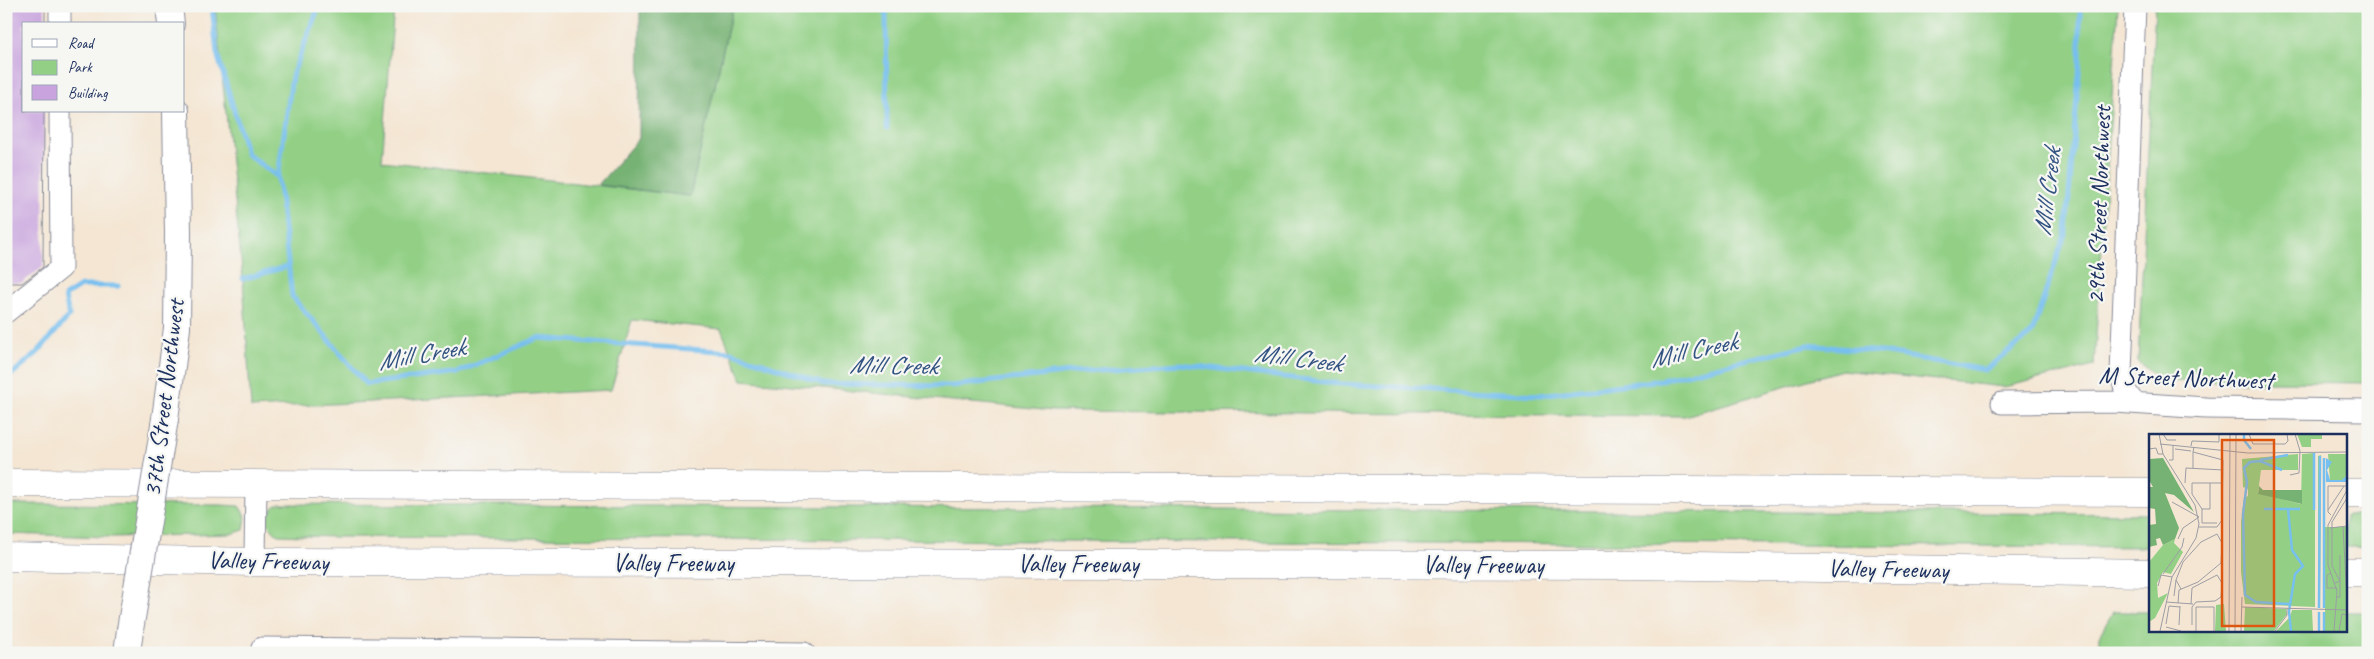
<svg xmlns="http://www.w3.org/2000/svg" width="2374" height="659" viewBox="0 0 2374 659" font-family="Caveat,sans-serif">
<rect width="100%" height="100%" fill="#f6f6f2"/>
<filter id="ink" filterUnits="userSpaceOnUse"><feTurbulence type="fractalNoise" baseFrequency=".02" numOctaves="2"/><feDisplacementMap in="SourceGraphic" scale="10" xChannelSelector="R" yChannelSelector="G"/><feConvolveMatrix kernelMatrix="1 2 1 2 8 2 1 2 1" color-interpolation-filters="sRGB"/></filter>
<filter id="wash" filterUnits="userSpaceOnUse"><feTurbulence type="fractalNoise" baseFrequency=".0096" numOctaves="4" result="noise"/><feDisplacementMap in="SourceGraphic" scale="20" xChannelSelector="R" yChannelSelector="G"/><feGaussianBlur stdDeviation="1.12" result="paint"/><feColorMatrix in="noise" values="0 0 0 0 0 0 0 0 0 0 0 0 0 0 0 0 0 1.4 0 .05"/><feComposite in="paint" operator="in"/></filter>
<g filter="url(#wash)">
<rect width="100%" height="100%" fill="#f4e6d3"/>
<path fill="#93d086" stroke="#578072" d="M 215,6 L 394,6 L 382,161 L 690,196 L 733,6 L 2118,6 L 2094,366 L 2004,387 L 1842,370 L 1685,416 L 1053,411 L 742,380 L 721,329 L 632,320 L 611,390 L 251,408 L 243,279 Z
M 2155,6 L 2368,6 L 2368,383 L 2160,381 L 2138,361 Z
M 6,504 L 221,505 L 239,506 L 246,517 L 244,530 L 231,534 L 112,537 L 6,534 Z
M 280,504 L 2150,514 L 2150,547 L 334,537 L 278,535 L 267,523 C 268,515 271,506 280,504 Z
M 2345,515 L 2368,515 L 2368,547 L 2345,547 Z
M 2113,612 L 2150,612 L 2150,630 L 2345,630 L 2345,612 L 2368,612 L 2368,653 L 2099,653 L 2099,636 Z"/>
<path fill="#76b273" stroke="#487068" d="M 640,6 L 733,6 L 690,196 L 598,185 L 639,138 Z"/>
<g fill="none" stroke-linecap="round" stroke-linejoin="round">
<path stroke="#77bfef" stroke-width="5" d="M 212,6 L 217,53 L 247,154 L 278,177
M 319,6 L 292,76 L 278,177 L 292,296 L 366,384 L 459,372 L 538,338 L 731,352 L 824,384 L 952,386 L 1071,372 L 1180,364 L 1341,384 L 1540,395 L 1661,380 L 1808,345 L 1881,352 L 1985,370 L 2032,333 L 2066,231 L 2080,62 L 2080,6
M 886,6 L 887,128
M 243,279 L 289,266
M 6,379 L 37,353 L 69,316 L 65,296 L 81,286 L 118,286"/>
</g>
<g id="blocks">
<path fill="#c8a3de" d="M 6,6 L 45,6 L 45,24 L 24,24 L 24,111 L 44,111 L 43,267 L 22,283 L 6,283 Z"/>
</g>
</g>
<g filter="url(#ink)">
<use href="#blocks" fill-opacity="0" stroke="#888a98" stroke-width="1"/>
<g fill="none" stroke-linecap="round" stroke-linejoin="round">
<g stroke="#888a98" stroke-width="23">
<path id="minor" d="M 60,6 L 60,24
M 6,312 L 61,268 L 60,111
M 2002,403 L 2115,402 L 2206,408 L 2368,410
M 2134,403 L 2125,390 L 2121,373 L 2135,6
M 255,562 L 256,483
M 261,653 L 262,648 L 804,653"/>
</g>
<g stroke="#888a98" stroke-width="28">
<path id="major" d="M 169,6 L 171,24
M 165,419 L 177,328 L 178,233 L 176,111
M 127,653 L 130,630"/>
</g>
<g stroke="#888a98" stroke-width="29">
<path id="highway" d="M 6,483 L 2150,492
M 2345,493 L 2368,493
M 6,557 L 255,562 L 1632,565 L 2150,573
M 2345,572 L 2368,572"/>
</g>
<use href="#minor" stroke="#fff" stroke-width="21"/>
<use href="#major" stroke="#fff" stroke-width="26"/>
<use href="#highway" stroke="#fff" stroke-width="28"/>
<g stroke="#888a98" stroke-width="28" stroke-linecap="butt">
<path id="major-bridge" d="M 130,630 L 165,419"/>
</g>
<use href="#major-bridge" stroke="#fff" stroke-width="26"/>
</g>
</g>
<g text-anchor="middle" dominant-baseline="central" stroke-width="4.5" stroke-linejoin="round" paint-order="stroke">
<g font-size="25" fill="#1b2f5e" stroke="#f6f6f2">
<text transform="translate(2099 205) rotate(-88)">29th Street Northwest</text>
<text transform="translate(2186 378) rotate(2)">M Street Northwest</text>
<text transform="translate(164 398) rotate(-83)">37th Street Northwest</text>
<text transform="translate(268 561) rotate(1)">Valley Freeway</text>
<text x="673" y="563">Valley Freeway</text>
<text x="1078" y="564">Valley Freeway</text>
<text x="1483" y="565">Valley Freeway</text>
<text transform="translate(1888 569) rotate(1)">Valley Freeway</text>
</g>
<g font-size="26" font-style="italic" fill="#325382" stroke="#f6f6f2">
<text transform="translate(2047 192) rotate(-83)">Mill Creek</text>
<text transform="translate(1693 350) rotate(-12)">Mill Creek</text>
<text transform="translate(421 354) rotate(-10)">Mill Creek</text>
<text transform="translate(1298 358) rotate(7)">Mill Creek</text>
<text transform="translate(893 365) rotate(1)">Mill Creek</text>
</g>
</g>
<g transform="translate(2149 434)">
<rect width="198" height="198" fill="#f4e6d3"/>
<path d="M 148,0 L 173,0 L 173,5 L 162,5 L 162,13 L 153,13 ZM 166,19 L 166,173 L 96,170 L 92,138 L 92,88 L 95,64 L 99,62 L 99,55 L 94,53 L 93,25 L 149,20 L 149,36 L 112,36 L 109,59 L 152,70 L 153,20 ZM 179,20 L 197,20 L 197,42 L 194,46 L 181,46 ZM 172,21 L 171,172 L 169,172 L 169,22 ZM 176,93 L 197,93 L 197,197 L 176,197 ZM 26,105 L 25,109 L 34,118 L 22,140 L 14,138 L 8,149 L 9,164 L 19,159 L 6,184 L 0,188 L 0,128 L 14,111 ZM 75,170 L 77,197 L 66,197 L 67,171 ZM 96,173 L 137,175 L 138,180 L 125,197 L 95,197 ZM 143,176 L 163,176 L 164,197 L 127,197 L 141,183 Z" fill="#93d086"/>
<path d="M 14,24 L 45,78 L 25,61 L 16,59 L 30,94 L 26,105 L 14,111 L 11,104 L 7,105 L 8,111 L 0,113 L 0,91 L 7,90 L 6,75 L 0,74 L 0,53 L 4,53 L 0,46 L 0,25 ZM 110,52 L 114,56 L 153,56 L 153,70 L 109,60 Z" fill="#76b273"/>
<path d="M 177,24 L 183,28 L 178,36 L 181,46 L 193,46 L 197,42 L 197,48 L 177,48 Z" fill="#77bfef"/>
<path fill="none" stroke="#77bfef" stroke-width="2.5" d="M 95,0 L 95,6 L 102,15M 111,26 L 139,21M 133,36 L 111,27 L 101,28 L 95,34 L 98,48 L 94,80 L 96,161 L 107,168 L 141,170M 115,75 L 151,75M 139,75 L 143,116 L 154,132 L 146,140 L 140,177 L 142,197M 165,76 L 165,19M 170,174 L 171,22M 175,174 L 175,24M 170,197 L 170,178M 175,197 L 175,178"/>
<path fill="none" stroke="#9d9da4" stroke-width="1" d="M 10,0 L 14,20 L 46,71 L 50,90 L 47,104 L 23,143 L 11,197M 14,0 L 18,6 L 27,6M 100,0 L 104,10 L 136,10 L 139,7 L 138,0M 11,10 L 99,19 L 198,18M 42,12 L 43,7 L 70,8 L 70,0M 45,13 L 44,18 L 74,26 L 73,86 L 68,93 L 50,93M 0,15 L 7,14 L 9,20 L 14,20M 26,15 L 42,17M 20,26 L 24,26 L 24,11M 44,34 L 44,18M 141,41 L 150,39 L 151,17 L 146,0M 36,49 L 37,34 L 74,36M 23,68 L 50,83 L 34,94 L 29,105M 53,75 L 61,75 L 61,49M 179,76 L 195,52M 182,81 L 179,78 L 179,52 L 198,52M 68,89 L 53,89 L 53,75 L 43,60 L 43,49 L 74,49M 194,93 L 198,167M 181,94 L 198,92M 182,139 L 178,141 L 178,154 L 188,154M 14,140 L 33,113 L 35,104M 27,146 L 34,128 L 52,108 L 68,100 L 73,109 L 72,129 L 49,148 L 30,156 L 29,169M 186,149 L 191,147 L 183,132 L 183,88 L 198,64M 9,152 L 12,141 L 23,143M 25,162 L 27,146 L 32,155M 188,163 L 191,163 L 191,121M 17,168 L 44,170M 42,170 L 43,154 L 68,141 L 73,149 L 72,163 L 66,167 L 47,168 L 43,173 L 43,191M 93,173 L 198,176M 17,190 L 20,172 L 31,173M 30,191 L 31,172M 17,193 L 32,197M 47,197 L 47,173 L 65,173 L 65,197M 80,197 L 81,0M 86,197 L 87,0M 92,197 L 93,163M 126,197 L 138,181 L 138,174M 185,197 L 188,157 L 179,131 L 179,91 L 198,56M 190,197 L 193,180 L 198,181"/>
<path fill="#de5710" fill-opacity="0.15" stroke="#de5710" stroke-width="2.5" d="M 73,6 L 125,6 L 125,192 L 73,192 Z"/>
<rect width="198" height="198" fill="none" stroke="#1b2f5e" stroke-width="2.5"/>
</g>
<rect width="2374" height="659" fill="none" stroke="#f6f6f2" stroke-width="25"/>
<rect x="22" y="22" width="162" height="90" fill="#f6f6f2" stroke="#9ea6b7"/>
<rect x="32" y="39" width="25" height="8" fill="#ffffff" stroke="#9ea6b7"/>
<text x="68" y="48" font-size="15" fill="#1b2f5e">Road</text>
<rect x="32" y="60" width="25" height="15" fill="#93d086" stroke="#9ea6b7"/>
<text x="68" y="72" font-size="15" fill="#1b2f5e">Park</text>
<rect x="32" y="85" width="25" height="15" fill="#c8a3de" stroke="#9ea6b7"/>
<text x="68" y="98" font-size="15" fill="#1b2f5e">Building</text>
</svg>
